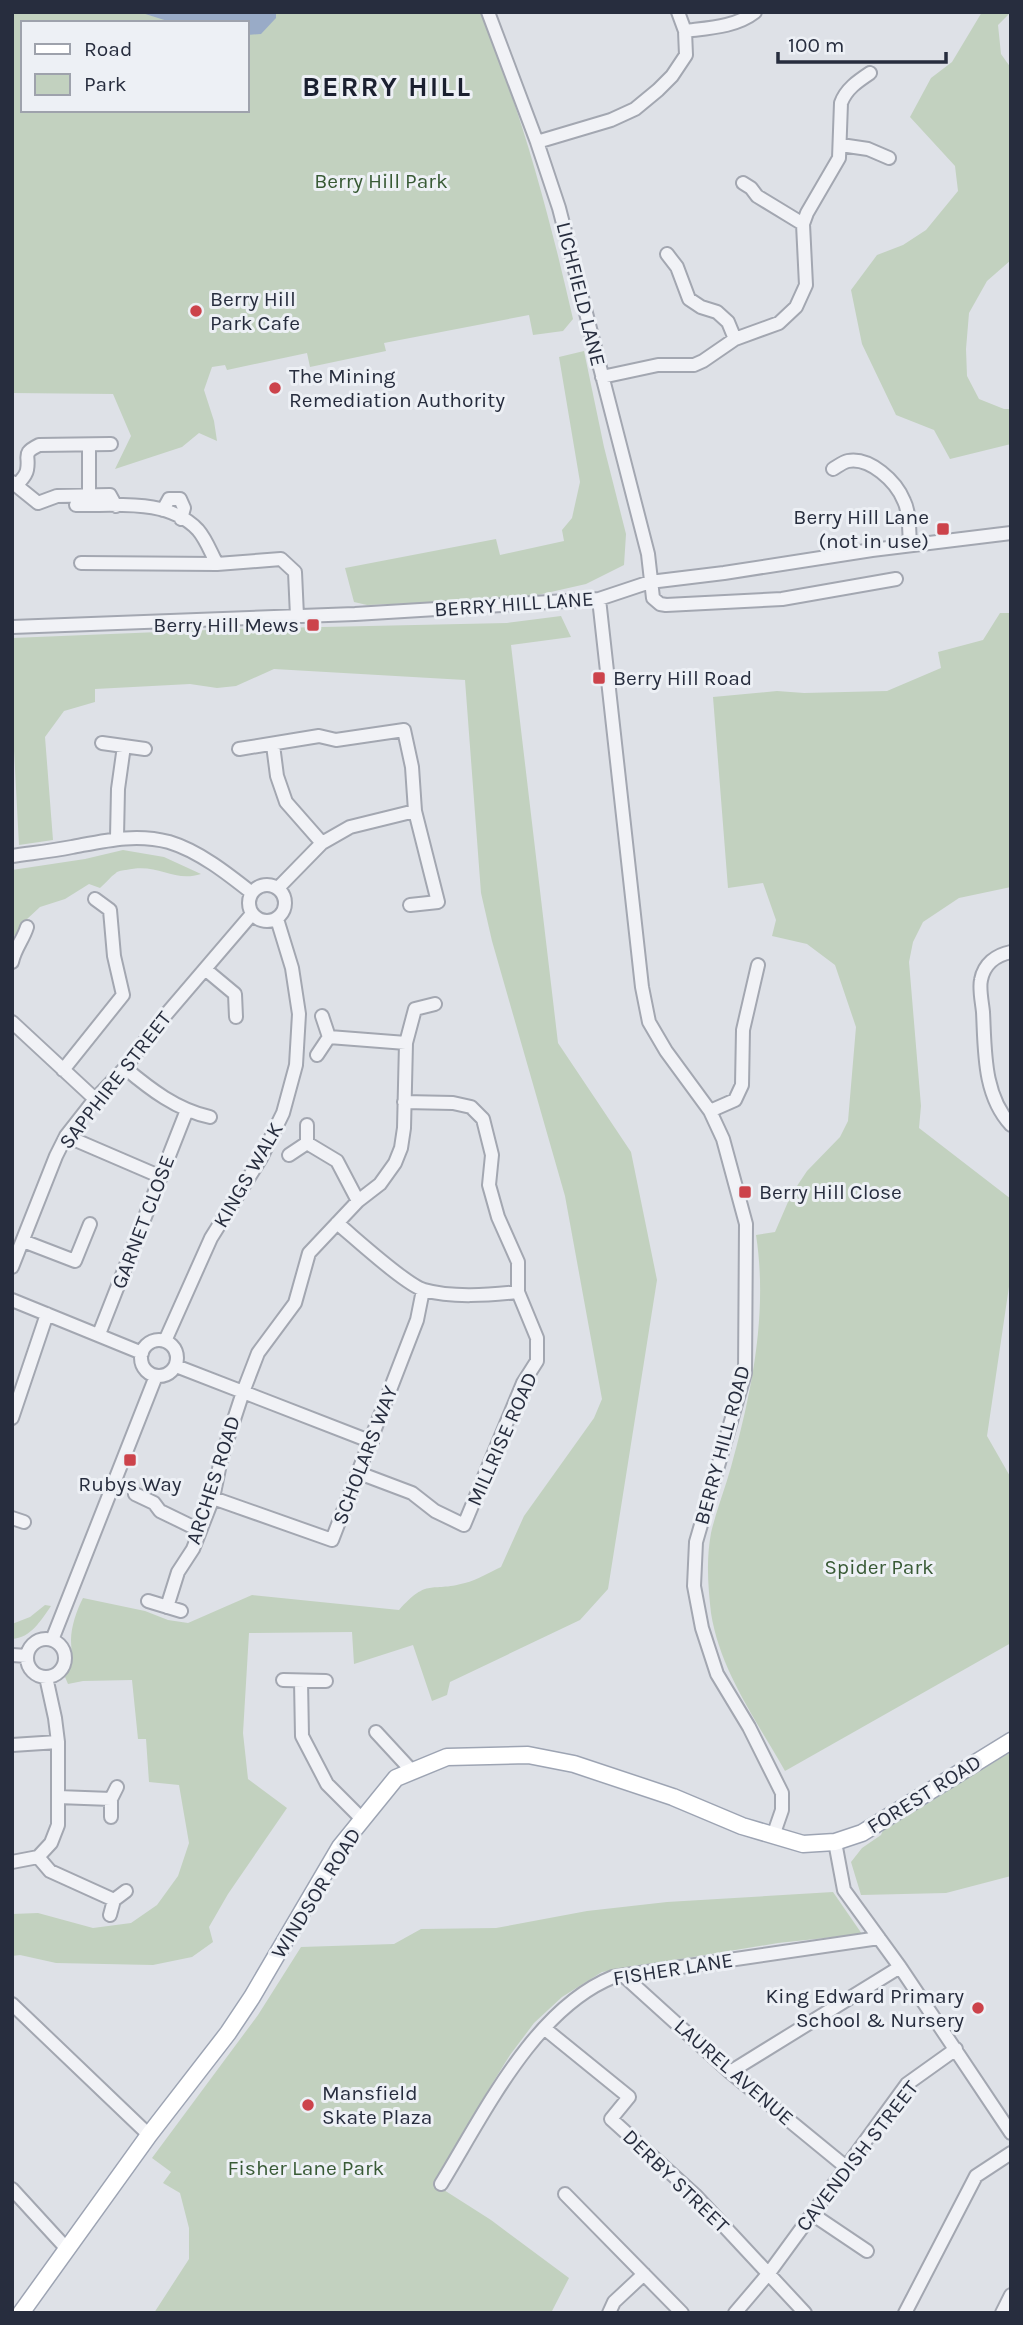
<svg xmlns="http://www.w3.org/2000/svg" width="1023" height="2325" viewBox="0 0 1023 2325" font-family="Karla,sans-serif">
<rect width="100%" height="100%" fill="#dee1e7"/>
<path fill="#c2d1bf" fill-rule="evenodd" d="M 12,12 L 480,12 C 522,112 549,214 573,319 L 563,331 L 533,335 L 529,315 L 384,343 L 386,351 L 310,367 L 307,353 L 227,370 L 225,365 L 212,367 L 204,390 L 214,421 L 217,441 L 199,433 L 182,447 L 115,469 L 131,436 L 113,394 L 12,393 ZM 23,23 L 247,23 L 247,110 L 23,110 Z
M 982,12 L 1011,12 L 998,25 L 1001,54 L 1011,68 L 1011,260 L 987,281 L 969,313 L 966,349 L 967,376 L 979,399 L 1004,409 L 1011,409 L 1011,444 L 950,459 L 934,430 L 896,415 L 862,344 L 851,290 L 877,255 L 903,245 L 926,230 L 958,191 L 955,166 L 910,117 L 931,78 L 952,62 Z
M 584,351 L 604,447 L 626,534 L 624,565 L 586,584 L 520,599 L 367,605 L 354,602 L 345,568 L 496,539 L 500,555 L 564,541 L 562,530 L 572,518 L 580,482 L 559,357 Z
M 1000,613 L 1011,613 L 1011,887 L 959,898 L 923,922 L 913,942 L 909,962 L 921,1106 L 919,1128 L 1011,1199 L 1011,1273 L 987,1436 L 1011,1478 L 1011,1643 L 785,1771 C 757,1721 720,1671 711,1613 C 708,1586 706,1560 711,1533 C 716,1511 725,1489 731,1467 C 752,1392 768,1312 756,1235 L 775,1232 L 791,1195 L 807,1171 L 840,1137 L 848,1121 L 856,1027 L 835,965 L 807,944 L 772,936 L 776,920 L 763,883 L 728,888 L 713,697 L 777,691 L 804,693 L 887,691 L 941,668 L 938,652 L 983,640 Z
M 561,616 L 571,637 L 511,645 L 558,1043 L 631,1152 L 657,1280 L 608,1589 L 580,1620 L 450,1682 L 447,1695 L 432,1701 L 413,1645 L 354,1664 L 352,1632 L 249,1633 L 243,1733 L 248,1779 L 287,1808 L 228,1894 L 209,1927 L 213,1942 L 192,1957 L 153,1965 L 56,1963 L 20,1955 L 12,1956 L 12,1914 L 38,1913 L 93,1928 L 131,1923 L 157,1905 L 178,1876 L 189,1843 L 179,1785 L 149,1782 L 146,1739 L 138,1739 L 132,1680 L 83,1681 L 68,1684 L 65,1677 C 76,1663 71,1656 71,1640 C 71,1627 77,1609 83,1598 L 145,1611 L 168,1620 L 188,1623 L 252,1595 L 399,1610 C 429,1577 429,1593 465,1583 C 477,1580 490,1572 501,1567 L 524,1516 L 594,1418 L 602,1399 L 565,1196 L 492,941 L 481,893 L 465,680 L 274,669 L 236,686 L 217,688 L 190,684 L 95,689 L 95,702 L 64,711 L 45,737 L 53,840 L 19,845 L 12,713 L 12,638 L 233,629 L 507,623 Z
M 123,850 L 164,857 L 201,874 C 173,883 158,862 126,870 C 124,870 117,871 116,873 C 110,877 106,883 100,888 L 89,884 L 65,899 L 40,907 L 26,920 L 12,939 L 12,870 L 85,859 Z
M 45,1605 L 51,1606 C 41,1620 31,1638 12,1639 L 12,1624 L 30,1617 Z
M 1011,1752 L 1011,1876 L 946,1893 L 861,1895 L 851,1862 L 862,1848 L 881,1835 L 884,1828 Z
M 833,1892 L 862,1934 L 778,1943 L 602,1972 L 562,1997 L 534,2023 L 510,2055 L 487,2092 L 433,2183 L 491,2220 L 569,2278 L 551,2313 L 154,2313 L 189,2259 L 189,2228 L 180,2193 L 163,2183 L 171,2172 L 152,2158 L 258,2015 L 301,1947 L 394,1944 L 421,1929 L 496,1928 L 587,1911 L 667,1902 Z"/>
<path fill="#99abc7" d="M 139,12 L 276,12 L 276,18 L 261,34 L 247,35 L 247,23 L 174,23 Z"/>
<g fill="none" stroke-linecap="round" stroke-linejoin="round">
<g stroke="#a3a7b1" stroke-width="16">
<path id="minor" d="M 488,12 L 537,142 L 559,208 L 648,554 L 653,598 L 660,604 L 666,605 L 782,599 L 896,579
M 685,31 C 708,28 736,27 755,12
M 537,142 L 611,120 L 635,109 L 658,90 L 672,76 L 686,55 L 685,31 L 678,12
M 841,145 L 868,149 L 889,158
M 743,183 L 751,188 L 757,196 L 803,224
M 667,254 L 677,267 L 689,299 L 701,307 L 717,312 L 728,322 L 735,339
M 602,377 L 658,365 L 694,365 L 703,361 L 735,339 L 779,323 L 796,307 L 806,285 L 803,224 L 807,213 L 839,158 L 841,103 C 846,89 858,81 870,73
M 833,469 C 838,466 843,462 848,461 C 870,457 896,481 904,501 C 910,513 909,532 910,545
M 12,482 L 38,503 L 57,496 L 110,495 L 116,506
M 17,485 C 21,480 26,476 27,470 C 30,455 21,454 39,445 L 111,444
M 89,495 L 89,445
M 76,505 C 116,506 168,498 198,530 C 206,539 211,553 217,564
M 163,510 L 169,499 L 180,499 L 184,508 L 181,519
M 81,563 L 217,564 L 281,559 L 295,572 L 297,616
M 599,599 L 642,987 L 649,1022 L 666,1051 L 710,1111 L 723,1139 L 746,1224 L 745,1373 L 696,1542 L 694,1586 L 702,1628 L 717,1674 L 749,1727 L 782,1793 L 782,1810 L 773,1836
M 12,627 L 355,614 L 599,599 L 650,582 L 724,573 L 872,550 L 1011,533
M 102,743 L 145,749
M 273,745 L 277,776 L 286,802 L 322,843
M 239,749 L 319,736 L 336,740 L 404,730 L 412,767 L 415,811
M 117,837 L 118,789 L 124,746
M 12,856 C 32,853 52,851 72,847 C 104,841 135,833 169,842 C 199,851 228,874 252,893
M249 903a18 18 0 1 1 36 0a18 18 0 1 1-36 0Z
M 278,888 L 322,843 L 350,827 L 415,811 L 438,902 L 410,905
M 1011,952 C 996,955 984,964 981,980 C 979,989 982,1002 983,1012 C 985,1050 983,1095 1011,1125
M 12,962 C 15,948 23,940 27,927
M 205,969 L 235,994 L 236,1017
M 12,1022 L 95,1099
M 329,1037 L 406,1043
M 317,1055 L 329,1037 L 322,1016
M 125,1068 C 150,1089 177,1110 210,1117
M 63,1070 L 123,995 L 114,956 L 110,910 L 95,899
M 710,1111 L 735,1100 L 742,1085 L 743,1030 L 758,965
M 66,1136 L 159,1176
M 307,1143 L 337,1161 L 358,1201
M 289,1155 L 307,1143 L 307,1125
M 337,1223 C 354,1237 406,1285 424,1290 C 452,1298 489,1295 518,1292
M 23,1241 L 75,1261 L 90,1224
M 12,1267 L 56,1156 L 66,1136 L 95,1099 L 125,1068 L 157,1025 L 252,914
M 12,1300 L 142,1353
M 99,1334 L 187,1110
M141 1358a18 18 0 1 1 36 0a18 18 0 1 1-36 0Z
M 165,1341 L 211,1238 L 261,1158 L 283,1113 L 296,1065 L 299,1014 L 292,968 L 277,919
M 176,1366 L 372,1442
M 12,1418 L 47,1314
M 359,1473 L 412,1493 L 435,1511 L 464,1525 L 523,1383 L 537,1361 L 537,1338 L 518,1292 L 518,1262 L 498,1217 L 489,1185 L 492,1155 L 483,1119 L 471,1107 L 453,1103 L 404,1102
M 135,1494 L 154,1503 L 160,1511 L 199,1530
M 213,1498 L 332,1540 L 417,1320 L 423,1290
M 12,1518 L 24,1522
M 148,1601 L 181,1611
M 167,1607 L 178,1572 L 193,1549 L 213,1498 L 221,1459 L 243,1392 L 258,1353 L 295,1303 L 309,1253 L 358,1201 L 380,1184 L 395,1163 L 401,1148 L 404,1128 L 406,1043 L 415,1009 L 435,1004
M27 1658a19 19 0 1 1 38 0a19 19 0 1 1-38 0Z
M 52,1640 L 156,1376
M 12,1655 L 27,1656
M 283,1680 L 326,1681
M 301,1681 L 302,1736 L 327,1784 L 362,1819
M 376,1732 L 412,1771
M 12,1745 L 58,1742
M 58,1797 L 111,1799
M 111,1817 L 111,1799 L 117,1787
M 835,1842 L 844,1890 L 900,1967 L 1011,2133
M 38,1857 L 51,1843 L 58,1825 L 58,1742 L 55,1718 L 46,1677
M 38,1857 L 50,1871 L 114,1900
M 12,1862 L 38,1857
M 110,1915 L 114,1900 L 126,1891
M 624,1976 L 730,2072 L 846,2167
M 12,2004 L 149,2135
M 544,2028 L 629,2097 L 611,2119 L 696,2196 L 805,2313
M 730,2072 L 900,1967
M 441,2184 C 484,2114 534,2009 613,1977 L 879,1938
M 12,2189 L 67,2249
M 565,2194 L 682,2313
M 812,2214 L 867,2251
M 609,2313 L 614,2302 L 644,2274
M 735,2313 L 769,2273 L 907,2084 L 956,2049
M 905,2313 L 976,2176 L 1011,2153
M 1002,2313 L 1011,2295"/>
</g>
<g stroke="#9da4b3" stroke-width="19">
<path id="major" d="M 21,2313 L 149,2135 L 228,2033 L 252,1997 L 340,1847 L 396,1778 L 447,1757 L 528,1755 L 574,1764 L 673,1797 L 742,1826 L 803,1844 L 835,1842 L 862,1833 L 1011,1741"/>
</g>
<use href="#minor" stroke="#f1f2f6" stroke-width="12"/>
<use href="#major" stroke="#fff" stroke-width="16"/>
</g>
<g fill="#cc434b" stroke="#edf0f5" stroke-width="2.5">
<circle cx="196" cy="311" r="7"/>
<circle cx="275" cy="388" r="7"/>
<rect x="936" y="522" width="14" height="14" rx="3.5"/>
<rect x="306" y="618" width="14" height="14" rx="3.5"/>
<rect x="592" y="671" width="14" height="14" rx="3.5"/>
<rect x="738" y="1185" width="14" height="14" rx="3.5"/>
<rect x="123" y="1453" width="14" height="14" rx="3.5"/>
<circle cx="978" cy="2008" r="7"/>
<circle cx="308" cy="2105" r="7"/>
</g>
<g text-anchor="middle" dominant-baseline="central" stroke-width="6" stroke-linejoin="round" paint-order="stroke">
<g font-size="21" fill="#385a35" stroke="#edf0f5">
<text x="381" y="181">Berry Hill Park</text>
<text x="879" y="1567">Spider Park</text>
<text x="306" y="2168">Fisher Lane Park</text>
</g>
<g font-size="21" fill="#272d3e" stroke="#edf0f5">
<text transform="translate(581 294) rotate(76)">LICHFIELD LANE</text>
<text transform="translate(514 604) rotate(-4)">BERRY HILL LANE</text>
<text transform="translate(115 1080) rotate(-52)">SAPPHIRE STREET</text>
<text transform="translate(248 1175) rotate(-60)">KINGS WALK</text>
<text transform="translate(143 1222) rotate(-69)">GARNET CLOSE</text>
<text transform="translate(502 1439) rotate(-66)">MILLRISE ROAD</text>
<text transform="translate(722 1445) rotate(-75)">BERRY HILL ROAD</text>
<text transform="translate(365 1455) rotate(-69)">SCHOLARS WAY</text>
<text transform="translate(213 1480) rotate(-72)">ARCHES ROAD</text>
<text transform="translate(924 1794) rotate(-32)">FOREST ROAD</text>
<text transform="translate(316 1893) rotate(-58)">WINDSOR ROAD</text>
<text transform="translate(673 1969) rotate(-9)">FISHER LANE</text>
<text transform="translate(734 2072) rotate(41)">LAUREL AVENUE</text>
<text transform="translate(857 2156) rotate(-52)">CAVENDISH STREET</text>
<text transform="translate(676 2181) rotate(44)">DERBY STREET</text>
</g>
<g font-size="21" fill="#272d3e" stroke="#edf0f5" text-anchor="start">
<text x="210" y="299">Berry Hill<tspan x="210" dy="24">Park Cafe</tspan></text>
<text x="289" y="376">The Mining<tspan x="289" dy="24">Remediation Authority</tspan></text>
<text x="929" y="517" text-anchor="end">Berry Hill Lane<tspan x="929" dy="24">(not in use)</tspan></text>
<text x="299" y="625" text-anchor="end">Berry Hill Mews</text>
<text x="613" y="678">Berry Hill Road</text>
<text x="759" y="1192">Berry Hill Close</text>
<text x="130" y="1484" text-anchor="middle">Rubys Way</text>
<text x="964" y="1996" text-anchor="end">King Edward Primary<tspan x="964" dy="24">School &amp; Nursery</tspan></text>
<text x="322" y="2093">Mansfield<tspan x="322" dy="24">Skate Plaza</tspan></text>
</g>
<g font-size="28" font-weight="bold" letter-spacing="2" fill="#1a1f2f" stroke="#edf0f5">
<text x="387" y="86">BERRY HILL</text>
</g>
</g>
<rect width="1023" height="2325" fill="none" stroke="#272d3e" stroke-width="28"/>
<rect x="21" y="21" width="228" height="91" fill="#edf0f5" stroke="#9ea2ac" stroke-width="2"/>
<rect x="35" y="44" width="35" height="10" fill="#ffffff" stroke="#9ea2ac" stroke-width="2"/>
<text x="84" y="56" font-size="21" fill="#272d3e">Road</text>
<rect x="35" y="74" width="35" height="21" fill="#c2d1bf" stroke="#9ea2ac" stroke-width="2"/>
<text x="84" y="91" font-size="21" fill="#272d3e">Park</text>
<path d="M778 52v10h168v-10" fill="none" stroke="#272d3e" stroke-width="3.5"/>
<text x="788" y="52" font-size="21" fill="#272d3e" stroke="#edf0f5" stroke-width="5" paint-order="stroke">100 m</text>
</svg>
